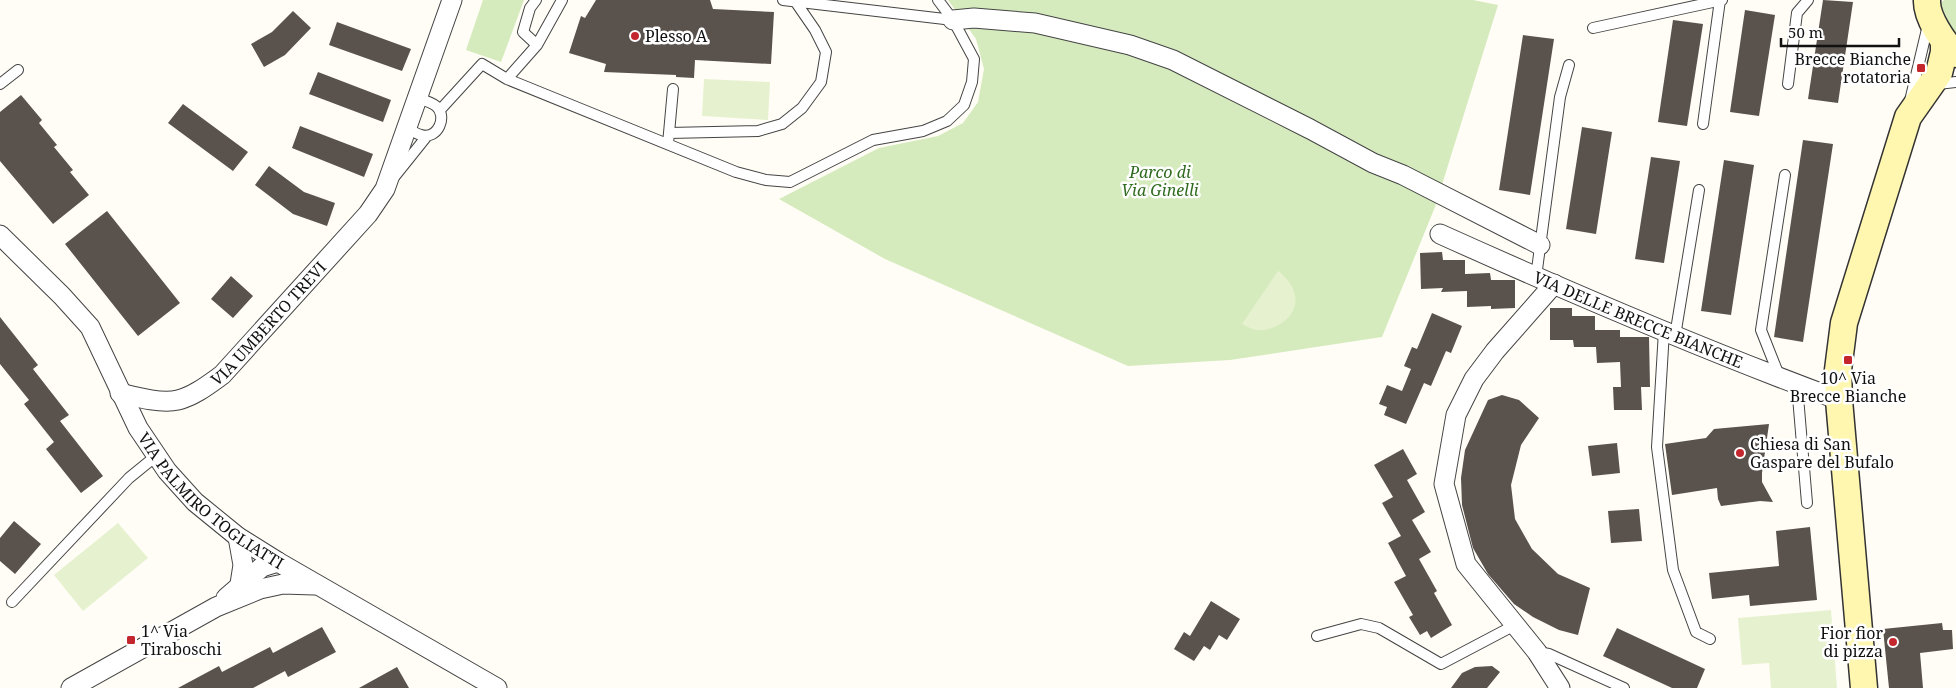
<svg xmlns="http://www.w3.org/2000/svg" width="1956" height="688" viewBox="0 0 1956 688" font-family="'Noto Serif',serif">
<rect width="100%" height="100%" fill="#fffdf5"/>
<path fill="#d5ebbd" d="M 483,0 L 524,0 L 501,62 L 466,50 Z
M 948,0 L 1473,0 L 1498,5 L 1435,207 L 1382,337 L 1230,360 L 1128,366 L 885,259 L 779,199 L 879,148 L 938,136 L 963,123 L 978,102 L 984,69 L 976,39 Z
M 1945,0 L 1956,0 L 1956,47 L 1935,4 Z"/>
<path fill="#e6f2cf" d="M 704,79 L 770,82 L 768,120 L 702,116 Z
M 1278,271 C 1285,276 1294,286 1295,296 C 1299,316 1275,332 1256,330 C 1252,329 1246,326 1242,324 Z
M 118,523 L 148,558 L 83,611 L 54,575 Z
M 1831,610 L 1837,688 L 1771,688 L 1769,663 L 1742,665 L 1738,618 Z"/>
<path fill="#5a524d" d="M 596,0 L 710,0 L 713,9 L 774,12 L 771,64 L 695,60 L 694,78 L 676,77 L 676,75 L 604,72 L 606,64 L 569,53 L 581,16 L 585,18 Z
M 1823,0 L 1853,2 L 1838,103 L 1808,99 Z
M 1745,10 L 1775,15 L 1759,116 L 1730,112 Z
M 293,11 L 311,28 L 285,55 L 264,67 L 251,44 L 272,32 Z
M 1673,20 L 1703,24 L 1687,126 L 1658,122 Z
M 337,22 L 411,49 L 402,71 L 329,45 Z
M 1523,35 L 1554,39 L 1530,195 L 1499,190 Z
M 318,72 L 391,100 L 383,122 L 309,94 Z
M 21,95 L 42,120 L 39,123 L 57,145 L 54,147 L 73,170 L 70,172 L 89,195 L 53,224 L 0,161 L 0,112 Z
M 183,104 L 248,152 L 233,171 L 168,123 Z
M 300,126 L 373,154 L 364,177 L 292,148 Z
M 1582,127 L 1612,132 L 1596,234 L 1566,229 Z
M 1803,140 L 1833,144 L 1803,342 L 1774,337 Z
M 1651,157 L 1680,161 L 1664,263 L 1635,259 Z
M 1724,160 L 1754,165 L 1731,315 L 1701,311 Z
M 269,166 L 304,192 L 335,203 L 327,226 L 293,214 L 255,185 Z
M 107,211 L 180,303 L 138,336 L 65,244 Z
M 1442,252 L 1443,260 L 1465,260 L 1465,274 L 1490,273 L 1491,280 L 1515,280 L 1515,308 L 1491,309 L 1491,306 L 1467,307 L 1467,291 L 1441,292 L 1443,288 L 1421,289 L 1420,253 Z
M 231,276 L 253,296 L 233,318 L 211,299 Z
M 1550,308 L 1572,308 L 1572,316 L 1595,316 L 1595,330 L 1620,330 L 1620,337 L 1649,337 L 1650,387 L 1641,387 L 1642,410 L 1614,410 L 1613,387 L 1621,387 L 1620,362 L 1597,363 L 1596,347 L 1574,347 L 1573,340 L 1550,340 Z
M 1432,313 L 1462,326 L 1451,353 L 1446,351 L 1431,386 L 1424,383 L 1406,424 L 1384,415 L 1387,407 L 1379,404 L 1387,385 L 1402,391 L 1411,369 L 1404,366 L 1412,347 L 1417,349 Z
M 0,317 L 38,365 L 33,369 L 69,415 L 60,421 L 103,476 L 81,493 L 46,449 L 54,442 L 24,404 L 29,400 L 0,364 Z
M 1502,395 L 1519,400 L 1539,418 L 1521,445 L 1511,485 L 1515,519 L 1532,549 L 1558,574 L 1590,588 L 1578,635 L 1559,630 L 1533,617 L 1514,604 L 1488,574 L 1473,548 L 1462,505 L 1461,478 L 1465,450 L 1488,400 Z
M 1769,424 L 1762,473 L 1762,482 L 1773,502 L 1760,501 L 1721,506 L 1718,499 L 1717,488 L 1672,495 L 1665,444 L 1706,438 L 1714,429 Z
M 1617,443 L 1620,473 L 1592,476 L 1588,446 Z
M 1403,449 L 1417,474 L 1407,480 L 1425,512 L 1412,520 L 1431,552 L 1419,559 L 1437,591 L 1434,593 L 1452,625 L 1431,638 L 1427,631 L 1420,635 L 1409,617 L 1413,615 L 1394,582 L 1406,576 L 1388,543 L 1401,536 L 1382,503 L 1393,497 L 1374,465 Z
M 1639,509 L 1642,541 L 1611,543 L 1608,511 Z
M 14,521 L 41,544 L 15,574 L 0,561 L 0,538 Z
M 1810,527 L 1817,600 L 1750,606 L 1749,595 L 1712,599 L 1709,573 L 1779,566 L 1776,531 Z
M 1211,601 L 1240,619 L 1227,640 L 1219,635 L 1210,650 L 1204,646 L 1194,661 L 1174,649 L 1184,632 L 1190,636 Z
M 1942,623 L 1943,630 L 1952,630 L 1953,649 L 1920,653 L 1923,688 L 1889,688 L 1883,629 Z
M 322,627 L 336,652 L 288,677 L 285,671 L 253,688 L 178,688 L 219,666 L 222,672 L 270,647 L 273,653 Z
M 1617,628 L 1705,669 L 1697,688 L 1672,688 L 1603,656 Z
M 1492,666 L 1500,672 L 1487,688 L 1451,688 L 1462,673 L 1475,667 Z
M 397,667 L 409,688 L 359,688 Z"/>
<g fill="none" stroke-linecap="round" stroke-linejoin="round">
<g stroke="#444" stroke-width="12">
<path id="lane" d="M 536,0 L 530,8 L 523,32 L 537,45
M 783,0 L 953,20
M 1593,28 L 1722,0
M 507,79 L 537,45 L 562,0
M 0,84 L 18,70
M 1788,84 L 1797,13 L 1808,0
M 1938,84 L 1956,82
M 1910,101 L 1928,25
M 440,110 L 482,64 L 507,79 L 736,172 L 766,180 L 790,182 L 873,140 L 923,131 L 947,121 L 964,105 L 972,82 L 974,59 L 953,20 L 938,0
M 1703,124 L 1720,0
M 407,128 C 411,130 416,134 421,135 C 438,140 448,116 436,106 C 431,102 423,100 417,98
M 669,133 L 673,89
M 668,143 L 669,133 L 758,131 L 782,124 L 802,108 L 821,82 L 826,52 L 815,30 L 795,1
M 395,176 L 427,136
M 1536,277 L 1560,97 L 1569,65
M 1664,331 L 1657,447 L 1673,570 L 1696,632 L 1710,639
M 1675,336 L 1699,190
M 1780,378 L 1761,330 L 1785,175
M 1797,385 L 1807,503
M 12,602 L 129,478 L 156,456
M 1317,636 L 1361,624 L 1379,628 L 1441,664 L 1515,625
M 1537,652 L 1549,654 L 1624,688"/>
</g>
<g stroke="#444" stroke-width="21">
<g id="street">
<path d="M 953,20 L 974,18 L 1035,23 L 1130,45 L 1173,60 L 1310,129 L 1373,163 L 1403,175 L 1540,245"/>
<path id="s1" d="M 1440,234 C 1571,293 1704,350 1839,400"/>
<path id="s2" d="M 0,235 L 62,296 L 90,327 L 138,428 L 167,471 L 195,502 L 238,537 L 278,562 L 497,688"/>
<path d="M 1554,284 L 1495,351 L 1474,379 L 1456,415 L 1444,484 L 1466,564 L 1537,652 L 1560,688"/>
<path id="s3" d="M 120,393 C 136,397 161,404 178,400 C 194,396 208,385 222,375 L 368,214 L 385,189 L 452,0"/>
<path d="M 238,537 L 243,565 L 240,584"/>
<path d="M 226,598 L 262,567 L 278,562"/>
<path d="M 71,688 L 216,607 L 260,589 L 283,584 L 314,585"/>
</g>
</g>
<g stroke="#333" stroke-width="29">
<path id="secondary" d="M 1927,0 C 1926,17 1944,44 1956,54
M 1864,688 L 1839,400 L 1838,370 L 1844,323 L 1908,117 L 1939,73 L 1944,52 L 1944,43"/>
</g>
<use href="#lane" stroke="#fff" stroke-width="10"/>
<use href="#street" stroke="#fff" stroke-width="19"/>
<use href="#secondary" stroke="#fff6b0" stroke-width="26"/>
</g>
<g fill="#c4262e" stroke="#fff" stroke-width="2">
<circle cx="635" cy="36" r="5"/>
<rect x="1916" y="63" width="10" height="10" rx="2.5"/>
<rect x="1843" y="355" width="10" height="10" rx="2.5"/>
<circle cx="1740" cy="453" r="5"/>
<rect x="126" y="635" width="10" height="10" rx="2.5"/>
<circle cx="1893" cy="642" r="5"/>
</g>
<g text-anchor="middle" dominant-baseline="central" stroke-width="5" stroke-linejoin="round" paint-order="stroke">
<g font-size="16" fill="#111" stroke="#fff" text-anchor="start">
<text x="645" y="36">Plesso A</text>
<text x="1911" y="59" text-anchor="end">Brecce Bianche<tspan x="1911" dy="18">rotatoria</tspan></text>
<text x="1848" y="378" text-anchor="middle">10^ Via<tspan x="1848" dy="18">Brecce Bianche</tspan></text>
<text x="1750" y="444">Chiesa di San<tspan x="1750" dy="18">Gaspare del Bufalo</tspan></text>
<text x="141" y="631">1^ Via<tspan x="141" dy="18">Tiraboschi</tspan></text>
<text x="1883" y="633" text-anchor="end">Fior fior<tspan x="1883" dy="18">di pizza</tspan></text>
</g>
<g font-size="16" font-style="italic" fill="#2f6b1f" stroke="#fff">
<text x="1160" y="172">Parco di<tspan x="1160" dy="18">Via Ginelli</tspan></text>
</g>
<g font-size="16" fill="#111" stroke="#fff">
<text stroke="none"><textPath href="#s1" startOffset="216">VIA DELLE BRECCE BIANCHE</textPath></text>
<text stroke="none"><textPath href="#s3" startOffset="179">VIA UMBERTO TREVI</textPath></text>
<text stroke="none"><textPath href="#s2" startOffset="345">VIA PALMIRO TOGLIATTI</textPath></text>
</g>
</g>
<path d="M1781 38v8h118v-8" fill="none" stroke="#111111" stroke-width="2.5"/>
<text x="1788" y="38" font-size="15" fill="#111111" stroke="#ffffff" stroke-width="4" paint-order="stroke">50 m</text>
</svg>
